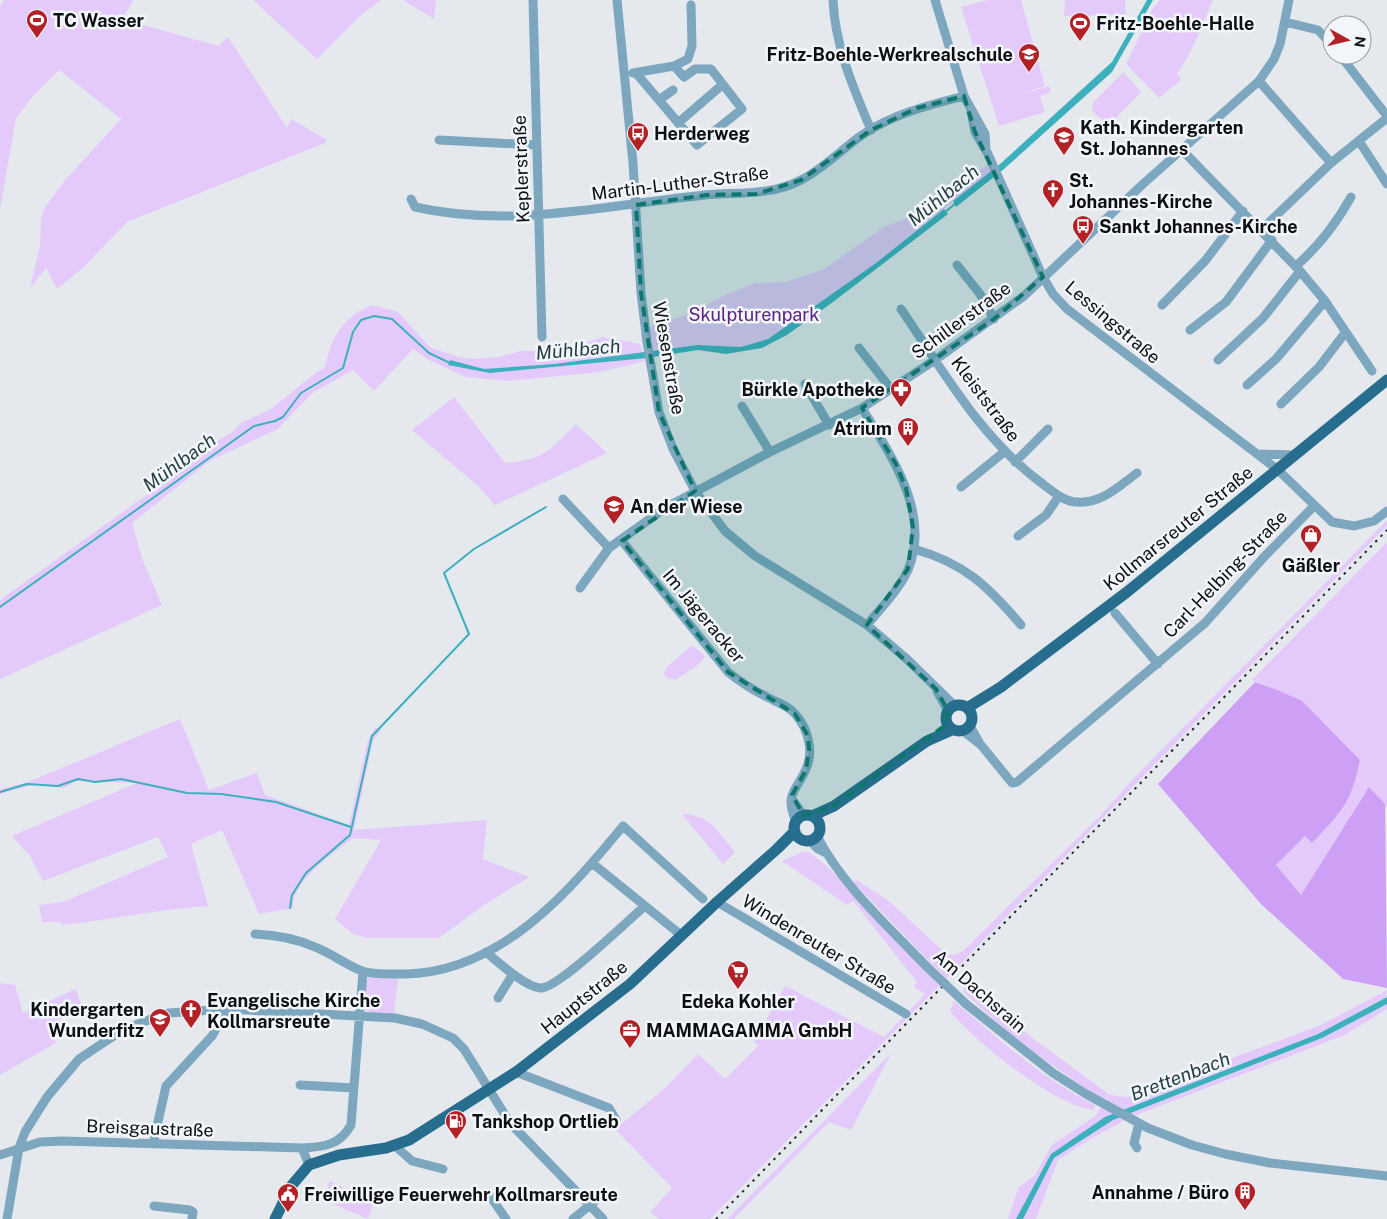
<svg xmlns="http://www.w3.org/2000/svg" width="1387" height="1219" viewBox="0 0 1387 1219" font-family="'Public Sans',sans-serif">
<rect width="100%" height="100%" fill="#e5e9ee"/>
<path fill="#e4cafb" d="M 4,0 L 134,0 L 118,25 L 133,22 L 218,46 L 228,37 L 287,128 L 291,119 L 327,140 L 325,143 L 127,222 L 84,267 L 57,289 L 46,268 L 30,288 L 40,246 L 41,217 L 44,209 L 65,180 L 121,119 L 59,70 L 33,96 L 16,118 L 0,209 L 0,6 Z
M 253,0 L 381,0 L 360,16 L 317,59 Z
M 403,0 L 436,0 L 434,19 Z
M 988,0 L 1021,0 L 1045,86 L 1005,100 L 1049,86 L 1051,92 L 1040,96 L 1045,112 L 999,126 L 961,7 Z
M 1065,0 L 1125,0 L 1126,15 L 1064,16 Z
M 1160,0 L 1213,0 C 1201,26 1194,51 1177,74 L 1181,80 L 1159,98 L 1126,64 L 1153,8 Z
M 1123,72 L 1141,92 L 1114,120 L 1105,122 L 1092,111 L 1093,103 Z
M 989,164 L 993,170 L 876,263 L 768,339 L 741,347 L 698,345 L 653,352 L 648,327 L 687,315 L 723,296 L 756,283 L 787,282 L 824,269 L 885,226 L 903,220 L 924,209 Z
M 372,305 L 398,312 L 431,348 L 459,357 L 475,359 L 499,357 L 521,351 L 544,351 L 570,348 L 603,337 L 640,344 L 645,361 L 600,372 L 508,381 L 466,377 L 427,359 L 413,349 L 374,391 L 353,370 L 312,393 L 278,429 L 211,460 L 132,523 L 143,561 L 162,605 L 0,679 L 0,600 L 159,486 L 178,466 L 232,432 L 241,423 L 271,409 L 318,371 L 325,368 C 330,338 344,316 372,305 Z
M 454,397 L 505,463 C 544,460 550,450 576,424 L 607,453 L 495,505 L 478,486 L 412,430 Z
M 1387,520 L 1387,526 L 1367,546 L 946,979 L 853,882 L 857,880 L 890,902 L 944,952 L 953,955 L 963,951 L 1100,816 L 1137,775 Z
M 1387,542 L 1387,808 L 1369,787 L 1301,895 L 1276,865 L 1305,836 L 1312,843 L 1275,689 L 1252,680 Z
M 692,645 L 705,656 C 700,667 685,672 676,680 L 666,677 L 664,673 L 668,666 Z
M 180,719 L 209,790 L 257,773 L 265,795 L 349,825 L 368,740 L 375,728 L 380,728 L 381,731 L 373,740 L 354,830 L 487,820 L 483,859 L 529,877 L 484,905 L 439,938 L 367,938 L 353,934 L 335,919 L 381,840 L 353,838 C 334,853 291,881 293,908 L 259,914 L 222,830 L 191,844 L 208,906 C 159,909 111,920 62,925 L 60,922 L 42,922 L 39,905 L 63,902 L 168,857 L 158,837 L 43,881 L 30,856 L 12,836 L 137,783 L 77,781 L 64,788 L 32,785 L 0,794 L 0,789 L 28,782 Z
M 682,814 C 711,815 717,831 735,852 L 723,864 Z
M 802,852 L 809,852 L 830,869 L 940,985 L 710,1219 L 659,1219 L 650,1212 L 672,1188 L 615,1129 L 663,1090 L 698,1054 L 725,1079 L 759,1045 L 754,1042 L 785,986 L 884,1037 L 925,994 L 914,987 L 917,982 L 853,901 L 847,905 L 782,861 Z
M 370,976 L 398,978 L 394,1015 L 368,1012 L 364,1008 L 365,981 Z
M 0,983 L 15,985 L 23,1013 L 76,989 L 82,1008 L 48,1025 L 56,1043 L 0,1075 Z
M 965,984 L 1035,1040 L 1110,1095 L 1127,1097 L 1321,1025 L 1387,990 L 1386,997 L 1318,1034 L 1120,1112 L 1126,1115 L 1322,1038 L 1387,1004 L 1387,1009 L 1345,1035 L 1131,1117 L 1092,1138 L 1058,1160 L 1036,1219 L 1008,1219 L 1018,1188 L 1035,1175 L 1052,1145 L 1095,1116 L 1109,1096 L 1105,1099 L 1099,1098 L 1019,1042 L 963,992 Z
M 954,1001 C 998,1038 1042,1079 1095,1105 L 1095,1108 L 1093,1110 C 1055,1106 974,1041 950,1011 Z
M 892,1052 L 851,1130 L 829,1122 L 734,1219 L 727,1219 Z
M 329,1181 L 374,1201 L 368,1219 L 326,1201 Z"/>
<path fill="#cea0f5" d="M 1255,682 L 1275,689 L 1302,701 L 1360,760 C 1351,804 1341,812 1312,843 L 1305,836 L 1276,865 L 1301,895 L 1369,787 L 1385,804 L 1387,988 L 1343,979 L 1261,904 L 1158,784 Z"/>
<path fill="#3db0bd" d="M 1147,0 L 1153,0 L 1112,72 L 1004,169 L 956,207 L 953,201 L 999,165 L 1112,62 Z
M 944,209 L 948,214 L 833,302 L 787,335 L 762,348 L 726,354 L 698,350 L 647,358 L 490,373 L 448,365 L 450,360 L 484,369 L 554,364 L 698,345 L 741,347 L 768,339 L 876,263 Z
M 1387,997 L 1387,1004 L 1322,1038 L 1113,1120 L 1054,1158 L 1023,1219 L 1016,1219 L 1051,1154 L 1105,1117 L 1318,1034 Z"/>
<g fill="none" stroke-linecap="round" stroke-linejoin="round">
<path stroke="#3db0bd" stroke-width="2" d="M 944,213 L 956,203
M 0,607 L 254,426 L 275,421 L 283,417 L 301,393 L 343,368 L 353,332 L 361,320 L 374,316 L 392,319 L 429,353 L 450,363
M 0,792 L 27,784 L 58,786 L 78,779 L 95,782 L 121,779 L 187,793 L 221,794 L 276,802 L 351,827
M 290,908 L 292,895 L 306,873 L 350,835 L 372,736 L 469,634 L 444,573 L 474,549 L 546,507"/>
<path stroke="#7ca7be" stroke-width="9" d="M 533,0 L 542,337
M 617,0 L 633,163 L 641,293 L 647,342 L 659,412 L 673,449 L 695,491 L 725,531 L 755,556 L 867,625 L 908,660 L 955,706
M 833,0 C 835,46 853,87 871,130
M 935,0 L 964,96 L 985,134 L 986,150
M 1285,22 L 1318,30 L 1332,45
M 1340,55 L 1387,116
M 633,73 L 674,66 L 688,59 L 692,46 L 691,5
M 636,73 L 697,145 L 742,109 L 711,69 L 695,69 L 684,77 L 674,66
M 1259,81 L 1331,163
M 659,100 L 673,90
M 971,111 L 975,132 L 988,154 L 1043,277 L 1053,294 L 1067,309 L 1278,470 L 1332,522 L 1354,526 L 1374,521 L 1387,511
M 678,123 L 722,85
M 439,140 L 536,145
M 1359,141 L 1387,184
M 1181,149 L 1300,271 L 1325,301 L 1372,371
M 411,199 L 415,207 C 511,229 608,205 705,195 C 737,192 771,196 801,180 C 823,169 842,149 862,135 C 893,114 929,105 964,96
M 1261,230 L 1331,163 L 1387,118
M 957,265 L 980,294 L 994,319
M 1296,266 C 1319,246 1336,224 1351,197
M 1162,305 L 1205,261 L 1243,211
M 901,309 C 944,372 981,439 1044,485 C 1053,492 1065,502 1077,502 C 1101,504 1118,487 1137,473
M 1190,330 L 1226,302 L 1272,240
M 859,348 L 891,389
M 1218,360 L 1263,318 L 1300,271
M 805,384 L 829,425
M 1247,385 L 1276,359 L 1325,301
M 1281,404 L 1319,367 L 1345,333
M 742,406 L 770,452
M 862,408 C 890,454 932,513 908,570 C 899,590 881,608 867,625
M 1258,454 L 1295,455
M 1015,462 L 1048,429
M 961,487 L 1004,452
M 563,499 L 609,548
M 1018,536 L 1046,515 L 1059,496
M 622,541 L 728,672 C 740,682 753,690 767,697 C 777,703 788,705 796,715 C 808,729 814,751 806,769 C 796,792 784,793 796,822
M 914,549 C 964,563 988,586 1021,625
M 580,588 L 609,548 L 665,508 L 770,452 L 862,408 L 935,360 L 1024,296 L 1143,184 L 1259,81 L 1274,59 L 1280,44 L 1289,0
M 1115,613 L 1158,664
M 937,691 L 948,711
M 970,726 L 980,744
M 963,731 L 981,745 L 1012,783 L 1017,782 L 1205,623 L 1264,557 L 1314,506
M 792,799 L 804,816
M 817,836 C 842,885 887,925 925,965
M 810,841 L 818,849 L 826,853
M 592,863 L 681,935
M 717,902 L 906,1014
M 255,934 C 276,935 295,938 315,947 C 331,953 346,965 362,971 C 375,975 393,974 407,974 C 501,971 568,893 623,826 L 703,899
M 486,952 C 498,962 525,987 540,988 C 557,990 628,920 645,906
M 498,998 L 513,974
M 966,1004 L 1053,1073 L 1086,1094 L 1148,1128 L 1192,1145 L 1225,1154 L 1270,1163 L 1387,1176
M 516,1072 L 609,1108 L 616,1120
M 300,1085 L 354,1088
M 153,1144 L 166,1086 L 212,1036 L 227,1009
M 394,1145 L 412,1161 L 443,1169
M 302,1148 L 309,1165
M 1137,1148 L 1134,1143 L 1139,1123
M 0,1155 L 40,1142 L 63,1141 L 302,1148 C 324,1147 340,1145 351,1125 L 363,971
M 490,1196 L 506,1219
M 154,1206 L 190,1210 L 193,1212 L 192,1219
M 7,1219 L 19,1148 L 25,1132 L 47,1097 L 79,1059 L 121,1031 L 143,1022 L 169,1013 L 227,1009 L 395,1018 L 422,1024 L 453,1038 L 464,1049 L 510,1123 L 603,1219
M 573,1219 L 601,1196"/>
<path stroke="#266d8e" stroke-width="11" d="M946 718a13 13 0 1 1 26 0a13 13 0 1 1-26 0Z
M 967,708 L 1001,687 L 1127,592 L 1387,380
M794 828a13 13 0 1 1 26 0a13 13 0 1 1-26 0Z
M 812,816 L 834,806 L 927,741 L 952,730
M 275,1219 L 292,1185 L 309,1165 L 339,1155 L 386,1148 L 409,1140 L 516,1072 L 630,984 L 717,902 L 777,849 L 795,831"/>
<path stroke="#252729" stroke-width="2" stroke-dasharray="2.5 5" stroke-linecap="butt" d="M 716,1219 L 1387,530"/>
<path stroke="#7ca7be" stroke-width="9" d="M 925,965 L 966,1004"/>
</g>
<path fill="#0f766e" fill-opacity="0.2" stroke="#0f766e" stroke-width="4" stroke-dasharray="10 6" stroke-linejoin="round" d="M 964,96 L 975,132 L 1043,277 L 994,319 L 862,408 L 896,464 L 906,488 L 913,527 L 908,569 L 867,625 L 936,689 L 948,711 L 947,724 L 834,806 L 804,816 L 792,795 L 806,770 L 809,750 L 808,736 L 795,714 L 728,672 L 622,541 L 695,491 L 659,412 L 641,293 L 636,205 L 707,195 L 756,194 L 801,180 L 871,130 L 917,108 Z"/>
<defs>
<g id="stadium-pin" transform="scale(1.125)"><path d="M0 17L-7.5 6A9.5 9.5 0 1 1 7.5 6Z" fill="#b22126" stroke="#f2f6fb"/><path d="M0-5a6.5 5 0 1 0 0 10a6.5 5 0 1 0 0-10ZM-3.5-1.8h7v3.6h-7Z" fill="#fff"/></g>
<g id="school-pin" transform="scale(1.125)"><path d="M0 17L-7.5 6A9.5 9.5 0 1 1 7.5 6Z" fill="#b22126" stroke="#f2f6fb"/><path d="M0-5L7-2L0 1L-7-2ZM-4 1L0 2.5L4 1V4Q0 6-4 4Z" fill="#fff"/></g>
<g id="bus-pin" transform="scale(1.125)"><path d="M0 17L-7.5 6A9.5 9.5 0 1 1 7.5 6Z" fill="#b22126" stroke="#f2f6fb"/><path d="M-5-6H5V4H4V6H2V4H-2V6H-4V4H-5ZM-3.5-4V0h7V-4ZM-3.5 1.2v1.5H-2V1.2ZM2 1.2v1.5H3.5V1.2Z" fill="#fff"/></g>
<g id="church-pin" transform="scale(1.125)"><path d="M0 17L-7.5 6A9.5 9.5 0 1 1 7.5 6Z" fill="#b22126" stroke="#f2f6fb"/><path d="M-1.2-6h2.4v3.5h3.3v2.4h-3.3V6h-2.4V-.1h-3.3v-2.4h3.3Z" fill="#fff"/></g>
<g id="pharmacy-pin" transform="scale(1.125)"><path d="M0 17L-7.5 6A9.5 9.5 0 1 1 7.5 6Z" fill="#b22126" stroke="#f2f6fb"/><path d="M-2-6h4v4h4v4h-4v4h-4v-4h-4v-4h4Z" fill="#fff"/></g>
<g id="building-pin" transform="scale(1.125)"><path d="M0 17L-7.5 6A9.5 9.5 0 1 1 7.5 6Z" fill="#b22126" stroke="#f2f6fb"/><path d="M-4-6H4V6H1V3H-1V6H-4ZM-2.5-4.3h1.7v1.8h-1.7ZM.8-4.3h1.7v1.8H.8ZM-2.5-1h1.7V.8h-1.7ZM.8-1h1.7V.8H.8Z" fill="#fff"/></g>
<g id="shop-pin" transform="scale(1.125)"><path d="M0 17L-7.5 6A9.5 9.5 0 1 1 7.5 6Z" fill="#b22126" stroke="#f2f6fb"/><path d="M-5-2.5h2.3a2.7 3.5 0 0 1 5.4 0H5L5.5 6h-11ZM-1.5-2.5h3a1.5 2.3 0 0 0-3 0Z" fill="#fff"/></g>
<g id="supermarket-pin" transform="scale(1.125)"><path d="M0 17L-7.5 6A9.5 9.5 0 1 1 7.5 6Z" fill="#b22126" stroke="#f2f6fb"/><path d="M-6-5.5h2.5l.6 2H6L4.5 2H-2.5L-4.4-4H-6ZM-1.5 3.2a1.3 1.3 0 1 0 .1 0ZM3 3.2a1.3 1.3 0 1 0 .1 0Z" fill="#fff"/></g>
<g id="office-pin" transform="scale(1.125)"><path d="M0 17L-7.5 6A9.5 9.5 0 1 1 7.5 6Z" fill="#b22126" stroke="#f2f6fb"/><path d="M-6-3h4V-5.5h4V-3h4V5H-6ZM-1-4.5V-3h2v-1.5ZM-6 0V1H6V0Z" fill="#fff"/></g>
<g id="fuel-pin" transform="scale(1.125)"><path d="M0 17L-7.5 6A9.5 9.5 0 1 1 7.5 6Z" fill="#b22126" stroke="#f2f6fb"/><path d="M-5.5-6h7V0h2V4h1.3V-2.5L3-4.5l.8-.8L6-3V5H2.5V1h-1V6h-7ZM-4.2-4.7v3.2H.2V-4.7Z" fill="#fff"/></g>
<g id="civic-pin" transform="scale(1.125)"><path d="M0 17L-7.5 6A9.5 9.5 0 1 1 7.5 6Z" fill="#b22126" stroke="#f2f6fb"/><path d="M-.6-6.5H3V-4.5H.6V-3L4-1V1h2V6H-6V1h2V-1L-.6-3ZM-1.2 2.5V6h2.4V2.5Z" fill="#fff"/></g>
</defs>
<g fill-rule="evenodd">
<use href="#stadium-pin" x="37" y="20"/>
<use href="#stadium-pin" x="1080" y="23"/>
<use href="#school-pin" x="1029" y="54"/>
<use href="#bus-pin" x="638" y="133"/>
<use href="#school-pin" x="1064" y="137"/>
<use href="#church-pin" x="1053" y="190"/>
<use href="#bus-pin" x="1083" y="226"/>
<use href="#pharmacy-pin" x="901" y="389"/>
<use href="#building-pin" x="908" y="428"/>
<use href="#school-pin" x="614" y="506"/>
<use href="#shop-pin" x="1311" y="535"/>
<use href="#supermarket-pin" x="738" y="971"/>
<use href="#church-pin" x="191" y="1010"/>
<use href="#school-pin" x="160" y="1019"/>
<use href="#office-pin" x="630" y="1030"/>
<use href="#fuel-pin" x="456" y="1121"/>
<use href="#building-pin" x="1245" y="1192"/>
<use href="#civic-pin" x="288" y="1194"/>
</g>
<g text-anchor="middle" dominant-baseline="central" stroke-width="5" stroke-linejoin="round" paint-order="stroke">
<g font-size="18" font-weight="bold" fill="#0e0f11" stroke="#f2f6fb" text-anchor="start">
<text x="53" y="20">TC Wasser</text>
<text x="1096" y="23">Fritz-Boehle-Halle</text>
<text x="1013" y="54" text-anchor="end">Fritz-Boehle-Werkrealschule</text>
<text x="1080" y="127">Kath. Kindergarten<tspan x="1080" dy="21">St. Johannes</tspan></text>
<text x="654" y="133">Herderweg</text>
<text x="1069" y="180">St.<tspan x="1069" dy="21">Johannes-Kirche</tspan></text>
<text x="1099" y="226">Sankt Johannes-Kirche</text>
<text x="885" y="389" text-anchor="end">Bürkle Apotheke</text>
<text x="892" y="428" text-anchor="end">Atrium</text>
<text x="630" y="506">An der Wiese</text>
<text x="1311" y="565" text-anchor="middle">Gäßler</text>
<text x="207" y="1000">Evangelische Kirche<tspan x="207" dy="21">Kollmarsreute</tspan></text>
<text x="738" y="1001" text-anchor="middle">Edeka Kohler</text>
<text x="144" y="1009" text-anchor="end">Kindergarten<tspan x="144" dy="21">Wunderfitz</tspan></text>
<text x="646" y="1030">MAMMAGAMMA GmbH</text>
<text x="472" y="1121">Tankshop Ortlieb</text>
<text x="1229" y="1192" text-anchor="end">Annahme / Büro</text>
<text x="304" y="1194">Freiwillige Feuerwehr Kollmarsreute</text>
</g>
<g font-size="18" fill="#0e0f11" stroke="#f2f6fb">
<text transform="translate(521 169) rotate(-92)">Keplerstraße</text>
<text transform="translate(680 183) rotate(-7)">Martin-Luther-Straße</text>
<text transform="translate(961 320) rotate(-36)">Schillerstraße</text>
<text transform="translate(1113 322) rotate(40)">Lessingstraße</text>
<text transform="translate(669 358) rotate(80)">Wiesenstraße</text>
<text transform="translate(986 399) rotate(53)">Kleiststraße</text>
<text transform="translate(1178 528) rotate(-39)">Kollmarsreuter Straße</text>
<text transform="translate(1225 574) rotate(-46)">Carl-Helbing-Straße</text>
<text transform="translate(704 616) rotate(50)">Im Jägeracker</text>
<text transform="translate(819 944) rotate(31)">Windenreuter Straße</text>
<text transform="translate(980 991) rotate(41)">Am Dachsrain</text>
<text transform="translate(584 997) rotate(-39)">Hauptstraße</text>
<text transform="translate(150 1128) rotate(2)">Breisgaustraße</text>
</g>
<g font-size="18" fill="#5d2183" stroke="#f2f6fb">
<text x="754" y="314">Skulpturenpark</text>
</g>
<g font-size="19" font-style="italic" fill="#253e41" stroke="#f2f6fb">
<text transform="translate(943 195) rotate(-39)">Mühlbach</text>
<text transform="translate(578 349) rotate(-5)">Mühlbach</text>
<text transform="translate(179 462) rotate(-36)">Mühlbach</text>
<text transform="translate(1180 1076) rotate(-21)">Brettenbach</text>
</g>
</g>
<g transform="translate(1347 40) rotate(98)"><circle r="24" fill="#f2f6fb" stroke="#979a9d"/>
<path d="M0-4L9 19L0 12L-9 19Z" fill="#b22126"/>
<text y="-8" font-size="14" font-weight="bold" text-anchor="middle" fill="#0e0f11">N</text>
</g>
</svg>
